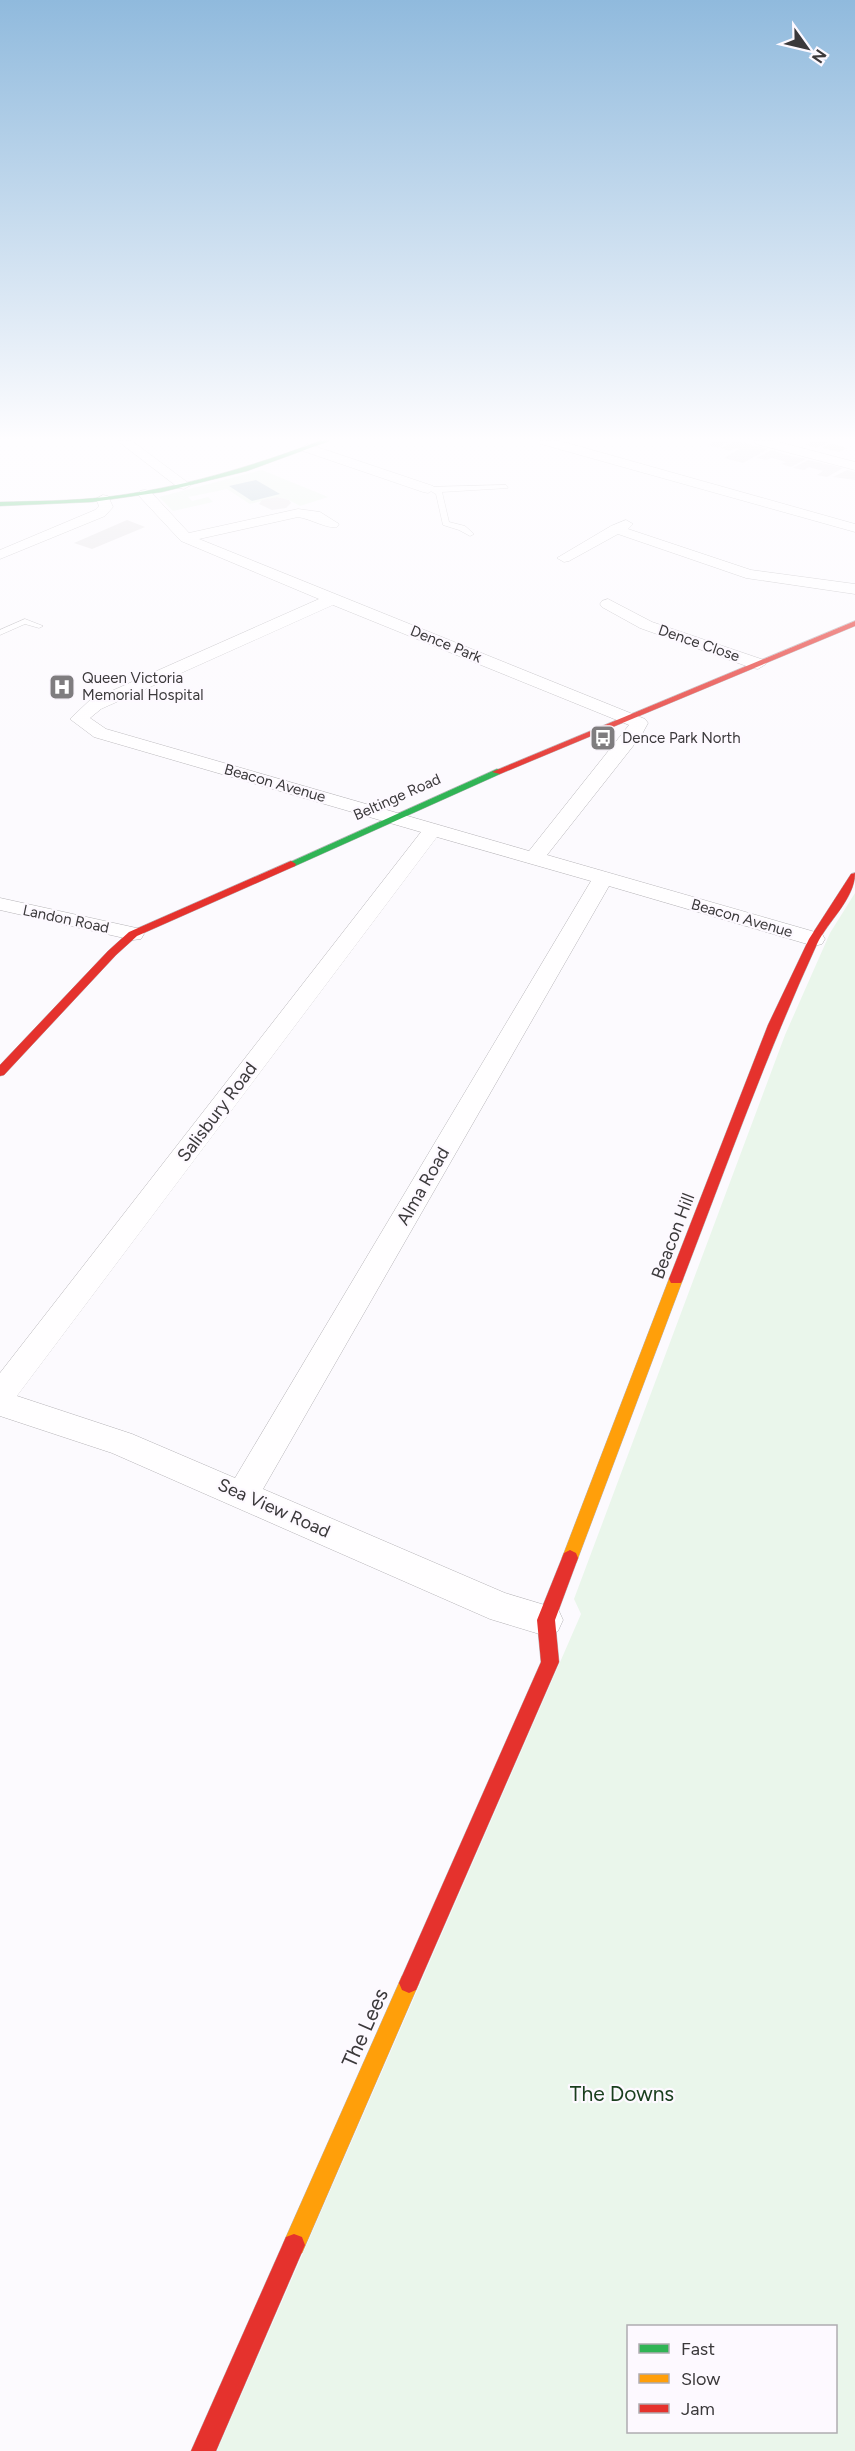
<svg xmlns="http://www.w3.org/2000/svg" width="855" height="2451" viewBox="0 0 855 2451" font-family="Figtree,sans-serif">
<rect width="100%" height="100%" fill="#fcfafe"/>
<!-- green -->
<g fill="#eaf6eb" fill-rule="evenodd">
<path d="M262,470L328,497L300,506L289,500L277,497L250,504L227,489L188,497L192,501L208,497L213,502L173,511L159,497Z"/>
<path d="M855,893V2451H217L581,1614L574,1599L785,1035L830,933ZM628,2326H836V2432H628Z"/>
</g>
<!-- water -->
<path fill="#acc4cd" d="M256,480L280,494L252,501L229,486Z"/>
<!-- building -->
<g fill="#e5e3e6">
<path d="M714,441H730L718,448L708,445Z"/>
<path d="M734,441H738L768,449L743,463L724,458L739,449L736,448L730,451L720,448Z"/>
<path d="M811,441H823L827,443L817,448L805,445Z"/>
<path d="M830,443L847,448L839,452L822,448Z"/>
<path d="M771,450L787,455L806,459L791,467L781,464L786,462L772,458L766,460L757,458Z"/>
<path d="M808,460L826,464L843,468L827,477L817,475L823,471L809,467L804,470L793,468Z"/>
<path d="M847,470L855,472V480L833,477Z"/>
<path d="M277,497L289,500L291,503L286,508L272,510L259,504L262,500Z"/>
<path d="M127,520L145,527L92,549L74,543Z"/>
</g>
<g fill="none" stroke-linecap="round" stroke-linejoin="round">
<!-- lane casing -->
<g stroke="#b6b4b8" stroke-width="1">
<g id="lane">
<path d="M506,485L508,488L442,492L449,522L465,526L474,534L470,536L459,530L443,525L436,494L427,489L430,487Z"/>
<path d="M25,619L43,626L39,628L25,624L0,635V630Z"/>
</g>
</g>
<!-- street casing -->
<g stroke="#b6b4b8" stroke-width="1">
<g id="street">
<path d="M118,441H132L191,485L184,489L179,488Z"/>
<path d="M539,441H560L855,524V532L541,444Z"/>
<path d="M754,441H775L855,462V470L756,444Z"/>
<path d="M308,444L433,486L435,489L428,493L423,492L303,451L302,448Z"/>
<path d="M145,490L150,491L189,533L298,509L320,512L339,524L337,527C327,529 311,519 298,517L199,539L645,719L648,723L641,736L547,855L822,934L825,939L822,944L814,946L609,886L263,1489L505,1593L558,1609L563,1620L558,1631L546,1636L490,1619L112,1453L0,1416V1373L421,832L94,737L70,719L89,701L319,599L181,541L140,497L138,494L140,491ZM333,605L629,725L529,851L106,729L90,718L101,709ZM437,837L591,881L235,1478L132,1434L17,1396Z"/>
<path d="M103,495L108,496L113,507L105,516L0,559V550L95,510L99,506L96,499Z"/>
<path d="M626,520L633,524L628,529L751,570L855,584V594L746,578L618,534L569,561L564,562L557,558L611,526Z"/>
<path d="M608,599L652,622L764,660L766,664L758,669L752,668L640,628L602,607L600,604L602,601Z"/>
<path d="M0,898L141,929L144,934L141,939L133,940L0,910Z"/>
</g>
</g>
<!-- fast casing -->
<g stroke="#b6b4b8" stroke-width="1">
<g id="fast">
<path d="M320,441H329L247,471L162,492L92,502L0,506V502C35,501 71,501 106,497C180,488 250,467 320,441Z"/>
<path d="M497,769L500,770V774L295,866L291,867L286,864Z"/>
</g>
</g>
<!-- slow casing -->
<g stroke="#b6b4b8" stroke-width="1">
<g id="slow">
<path d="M676,1274L681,1275L683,1279L578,1558L576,1563L570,1566L564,1563L562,1558L669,1279L671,1275Z"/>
<path d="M409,1973L416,1976L419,1983L302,2253L294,2256L286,2253L283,2245L286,2237L402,1976Z"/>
</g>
</g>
<!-- jam casing -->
<g stroke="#b6b4b8" stroke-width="1">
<g id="jam">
<path d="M855,621V626L500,774L492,772Z"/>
<path d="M291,861L296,864L295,866L137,936L116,955L4,1075L0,1076V1065L108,951L129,932Z"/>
<path d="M855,873C855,899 828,921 817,944C767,1053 726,1167 683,1279L681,1283H671L669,1279L768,1025L809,939L851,874Z"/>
<path d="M570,1550L576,1553L578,1558L555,1620L559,1662L416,1990L409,1993L402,1990L399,1983L541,1662L537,1620L564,1553Z"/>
<path d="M294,2234L302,2237L305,2245L216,2451H191L286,2237Z"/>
</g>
</g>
<!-- lane -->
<use href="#lane" fill="#fffeff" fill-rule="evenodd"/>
<!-- street -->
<use href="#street" fill="#fffeff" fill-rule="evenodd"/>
<!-- fast -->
<use href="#fast" fill="#30b455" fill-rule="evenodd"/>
<!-- slow -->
<use href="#slow" fill="#ff9f0a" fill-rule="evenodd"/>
<!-- jam -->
<use href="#jam" fill="#e5322d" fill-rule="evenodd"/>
</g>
<!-- sky -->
<linearGradient id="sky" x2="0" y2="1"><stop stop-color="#90badd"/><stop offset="0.56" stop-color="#fefdff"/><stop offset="1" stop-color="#fefdff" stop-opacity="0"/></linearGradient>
<rect width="855" height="784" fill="url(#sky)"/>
<!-- icons -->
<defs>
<g id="hospital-square" transform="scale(1.35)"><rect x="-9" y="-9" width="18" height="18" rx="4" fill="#7f7d7f" stroke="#fdf9ff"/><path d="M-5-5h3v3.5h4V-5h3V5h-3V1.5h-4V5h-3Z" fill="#fff"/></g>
<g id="bus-square" transform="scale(1.35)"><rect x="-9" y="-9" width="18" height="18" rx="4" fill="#7f7d7f" stroke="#fdf9ff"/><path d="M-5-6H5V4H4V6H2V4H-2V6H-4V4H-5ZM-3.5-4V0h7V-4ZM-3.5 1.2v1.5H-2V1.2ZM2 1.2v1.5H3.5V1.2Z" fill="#fff"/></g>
</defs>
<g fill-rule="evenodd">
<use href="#hospital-square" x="62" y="687"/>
<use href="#bus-square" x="603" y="738"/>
</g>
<g text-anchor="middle" stroke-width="4.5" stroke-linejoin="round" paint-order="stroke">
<!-- far-street labels -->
<g font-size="15" fill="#3b393b" stroke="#fdf9ff">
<text transform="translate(699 643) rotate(19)" y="5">Dence Close</text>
<text transform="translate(446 644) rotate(22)" y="5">Dence Park</text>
<text transform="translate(275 783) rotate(16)" y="5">Beacon Avenue</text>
<text transform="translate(397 797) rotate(-24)" y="5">Beltinge Road</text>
<text transform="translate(742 918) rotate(16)" y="5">Beacon Avenue</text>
<text transform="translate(66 919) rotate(12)" y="5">Landon Road</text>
</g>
<!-- far-poi labels -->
<g font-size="15" fill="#3b393b" stroke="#fdf9ff" text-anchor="start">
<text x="82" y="683">Queen Victoria<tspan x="82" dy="17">Memorial Hospital</tspan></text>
<text x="622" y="743">Dence Park North</text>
</g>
<!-- street labels -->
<g font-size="18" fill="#3b393b" stroke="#fdf9ff">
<text transform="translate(217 1112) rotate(-53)" y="6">Salisbury Road</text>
<text transform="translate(423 1186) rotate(-60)" y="6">Alma Road</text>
<text transform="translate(673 1236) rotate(-69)" y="6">Beacon Hill</text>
<text transform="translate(274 1508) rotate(24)" y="6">Sea View Road</text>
</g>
<!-- near-street labels -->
<g font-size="21" fill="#3b393b" stroke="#fdf9ff">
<text transform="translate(365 2028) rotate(-66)" y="7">The Lees</text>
</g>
<!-- near-park labels -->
<g font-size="21" fill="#193e1d" stroke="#fdf9ff">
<text x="622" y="2101">The Downs</text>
</g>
</g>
<!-- legend -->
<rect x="627" y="2325" width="210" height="108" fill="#fdf9ff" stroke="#afacb1" stroke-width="1.5"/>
<rect x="639" y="2344" width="30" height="9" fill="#30b455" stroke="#afacb1" stroke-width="1.5"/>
<text x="681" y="2355" font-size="18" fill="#3b393b">Fast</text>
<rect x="639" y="2374" width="30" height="9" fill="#ff9f0a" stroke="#afacb1" stroke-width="1.5"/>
<text x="681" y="2385" font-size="18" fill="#3b393b">Slow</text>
<rect x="639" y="2404" width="30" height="9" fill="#e5322d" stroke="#afacb1" stroke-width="1.5"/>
<text x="681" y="2415" font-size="18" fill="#3b393b">Jam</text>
<!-- north arrow -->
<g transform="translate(807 48) rotate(124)" stroke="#fdf9ff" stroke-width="4.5" paint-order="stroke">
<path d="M0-4.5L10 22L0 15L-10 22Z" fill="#3b393b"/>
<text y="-9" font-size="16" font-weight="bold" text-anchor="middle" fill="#3b393b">N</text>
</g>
</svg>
